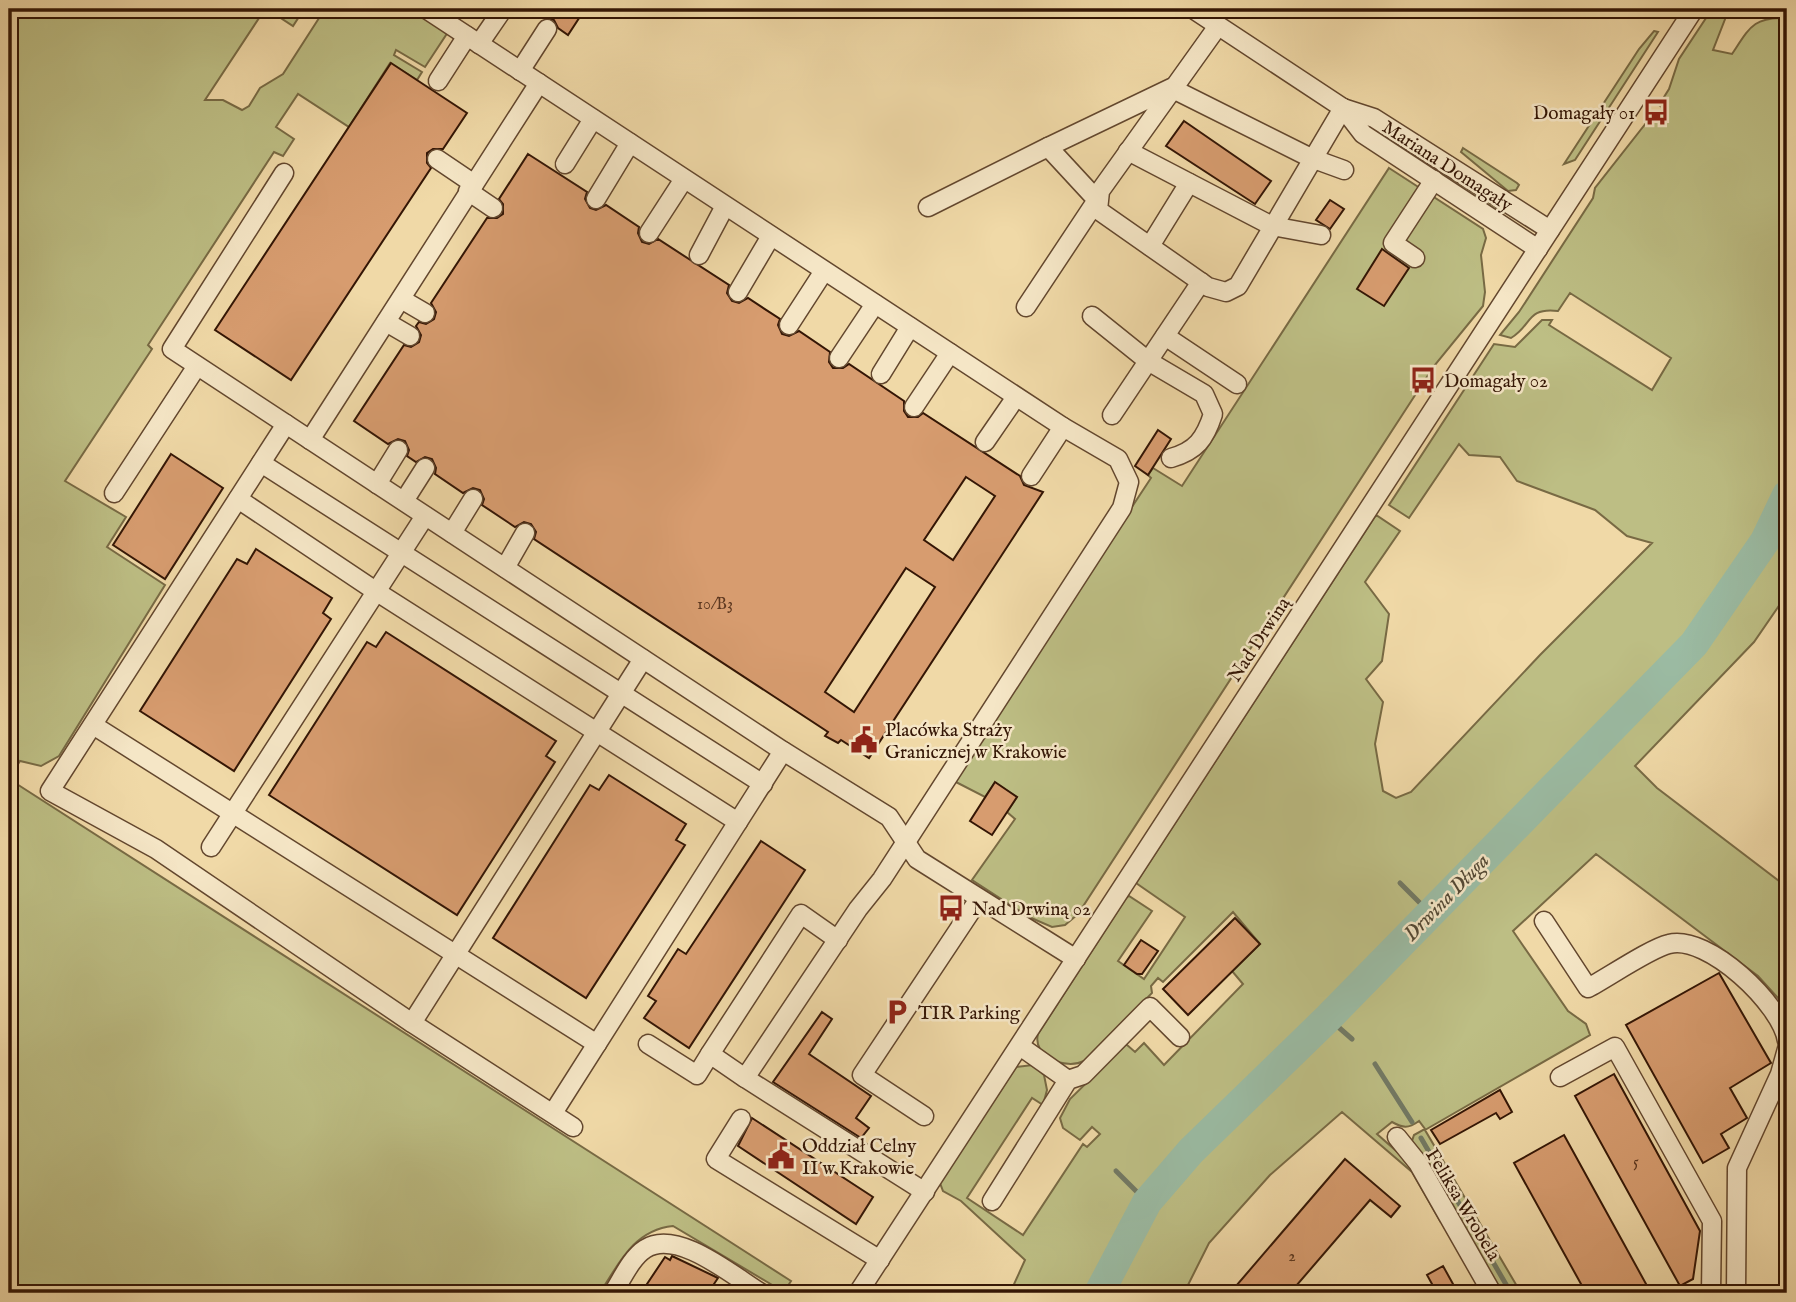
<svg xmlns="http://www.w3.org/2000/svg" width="1796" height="1302" viewBox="0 0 1796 1302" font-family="'IM FELL English',serif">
<rect width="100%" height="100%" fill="#f0d9a7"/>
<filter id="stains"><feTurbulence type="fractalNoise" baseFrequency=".00286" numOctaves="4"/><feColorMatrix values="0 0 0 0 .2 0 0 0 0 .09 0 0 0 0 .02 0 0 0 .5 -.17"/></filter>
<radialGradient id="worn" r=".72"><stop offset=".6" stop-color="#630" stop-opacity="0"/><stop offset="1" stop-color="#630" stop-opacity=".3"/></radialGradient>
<!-- green -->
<g fill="#bdbe84" stroke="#786a44" stroke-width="2">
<path d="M9,9H251L261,15L205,100H223L242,110L249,106L260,88L283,74L321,15L344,17L351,9H412L448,32L425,67L396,50L394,55L422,72L417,80L390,63L349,127L298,94L276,127L294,139L283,156L274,152L148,345L152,349L65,481L126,517L107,547L165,585L59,756L41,766L20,761L9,778Z"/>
<path d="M267,9H304L293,26Z"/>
<path d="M1712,9H1729L1713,50L1732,54C1750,27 1753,17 1787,18V594L1754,642L1635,766L1657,788L1787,887V1008L1758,976L1596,854L1513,931L1568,1011L1586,1024L1590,1035L1425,1130L1521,1293H1499L1412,1141L1414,1135L1425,1129L1419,1121C1408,1129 1403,1128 1392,1122L1377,1134L1411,1164L1442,1217L1440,1221L1412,1172L1342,1112L1270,1175L1209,1243L1184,1293H1010L1025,1260L961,1201L943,1191L940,1183L1016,1067L1033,1065L1044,1075L1047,1090L1043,1105L1032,1098L967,1198L1023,1235L1083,1144L1087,1147L1100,1134L1092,1127L1080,1140L1063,1128L1060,1118L1070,1099L1126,1044L1135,1052L1144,1043L1164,1065L1243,984L1232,971L1260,944L1233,912L1163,982L1158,978L1151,986L1152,993L1084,1061C1066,1070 1032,1057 1038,1034L1126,898L1129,896L1152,911L1118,961L1144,979L1185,917L1136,883L1376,515L1400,531L1365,582L1389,614L1382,661L1366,679L1383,702L1375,744L1383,791L1396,798L1411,792L1540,655L1652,543L1627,536L1595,510L1517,481L1500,457L1469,455L1459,444L1409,518L1389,505L1494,344L1515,347L1542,320H1552L1549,325L1652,390L1671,358L1570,293L1558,311C1526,307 1532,326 1511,338L1500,335L1519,312L1593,198L1595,188L1650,118L1655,121L1663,108L1659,105L1669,89L1679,59Z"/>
<path d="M1654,31L1658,32L1575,160L1564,164L1639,49Z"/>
<path d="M1369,123L1498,205L1495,209L1368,127Z"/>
<path d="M1463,148L1517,183L1519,185L1516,190L1508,191L1461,152Z"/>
<path d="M1389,168L1483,229L1486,238L1481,255L1485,292L1483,306L1434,366L1078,914L1065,925L1052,927L1029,917L972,880L1015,819L1007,812L1017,797L995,783L985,797L952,780L1151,478L1148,475L1153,468L1182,486Z"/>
<path d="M9,779L791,1281L784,1292L673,1226C634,1230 619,1263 600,1293H9Z"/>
</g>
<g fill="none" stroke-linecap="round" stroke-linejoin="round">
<!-- stream -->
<g stroke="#727964" stroke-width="5">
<path d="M1783,440L1787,442"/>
<path d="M1400,883L1430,913"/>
<path d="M1328,1018L1352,1039"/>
<path d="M1375,1064L1412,1122"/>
<path d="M1421,1138L1511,1293"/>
<path d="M1116,1171L1147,1202"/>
</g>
<!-- river -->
<path stroke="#9bbba3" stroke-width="30" d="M1099,1293L1147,1202L1191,1151L1328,1018L1694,644L1765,541L1787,495"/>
</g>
<!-- building -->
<g fill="#d79c6f" stroke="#341605" stroke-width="2" fill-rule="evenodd">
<path d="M547,9H585L568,35L558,28L554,20L542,17Z"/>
<path d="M391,63L467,113L443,149H433L427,153V163L431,168L291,380L215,330Z"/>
<path d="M1184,121L1271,181L1255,204L1166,146Z"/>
<path d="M528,154L587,192L585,199L590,208L596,210L606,205L639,227L638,233L642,242L649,244L658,239L729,285L727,293L732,301L739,303L748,298L780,319L778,325L782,334L789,336L799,331L830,352L829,362L833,368H843L849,364L904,401V411L908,417H918L923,413L1020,476L1024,485L1043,492L869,758L841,740L838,743L825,736L828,732L534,539L536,532L531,524L524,522L515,527L482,505L484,499L480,490L473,488L463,493L435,474L436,468L432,459L425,457L416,462L407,456L409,450L405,441L398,439L388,444L354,421L404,345L411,347L419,342L421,335L416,326L419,322L426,324L434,319L436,312L431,303L487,218H497L503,214V204L499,199ZM966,477L995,496L953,560L924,540ZM906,568L935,587L854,712L825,692Z"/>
<path d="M1330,200L1344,209L1330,229L1316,220Z"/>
<path d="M1382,249L1409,268L1384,306L1357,289Z"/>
<path d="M1158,430L1171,439L1148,475L1135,466Z"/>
<path d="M171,454L223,488L165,579L113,545Z"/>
<path d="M256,549L332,598L323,613L331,619L234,771L140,711L237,559L247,564Z"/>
<path d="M386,632L556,741L546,756L555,762L457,915L269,795L367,642L376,647Z"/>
<path d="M609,775L686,824L676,840L685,845L586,998L493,938L590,785L599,790Z"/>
<path d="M995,782L1017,797L992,835L970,821Z"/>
<path d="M761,841L805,870L689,1048L644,1018L656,1001L648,996L678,949L686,954Z"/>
<path d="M1235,918L1260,944L1188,1015L1163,989Z"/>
<path d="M1141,940L1158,951L1142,974H1137L1124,965Z"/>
<path d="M1719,973L1771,1063L1730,1088L1747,1118L1721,1134L1729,1148L1703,1163L1626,1025Z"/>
<path d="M822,1012L832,1019L809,1054L871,1096L856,1118L869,1128L861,1138L773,1082Z"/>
<path d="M1614,1074L1700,1231L1693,1279L1680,1286L1575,1096Z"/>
<path d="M1500,1090L1512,1112L1500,1119L1496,1113L1440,1144L1431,1130Z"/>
<path d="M752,1118L873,1197L856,1224L738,1146Z"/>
<path d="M1564,1135L1651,1293H1586L1514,1163Z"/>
<path d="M1345,1159L1400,1206L1391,1217L1370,1200L1290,1293H1230Z"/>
<path d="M672,1256L718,1278L708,1293H641L665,1257L670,1260Z"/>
<path d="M1443,1266L1458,1293H1437L1427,1275Z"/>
</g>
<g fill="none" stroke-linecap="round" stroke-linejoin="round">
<!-- minor casing -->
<g stroke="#63472e" stroke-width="21">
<g id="minor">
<path d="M426,9L1063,427L1118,459L1129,482L1122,508L882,879L858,909L745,1078L710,1054L697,1075L648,1044"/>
<path d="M1193,9L1343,108L1374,118L1550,230"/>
<path d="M1218,26L1100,191L1098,210L1208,287L1226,292L1238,286L1343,108"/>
<path d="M479,44L503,9"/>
<path d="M520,71L547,29"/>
<path d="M438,81L467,36"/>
<path d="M1343,108L1363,134L1538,249"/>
<path d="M1048,147L1171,88L1311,158L1344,170"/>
<path d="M1128,151L1272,226L1321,235"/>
<path d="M437,159L474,184"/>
<path d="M565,164L593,119"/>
<path d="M284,173L172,349L783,751L889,817L917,859L1076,959"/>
<path d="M468,191L493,208"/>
<path d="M596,199L630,143"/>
<path d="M928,207L1048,147L1097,200L1026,307"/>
<path d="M649,233L684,179"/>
<path d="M1150,246L1189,183"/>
<path d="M699,255L725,206"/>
<path d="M1415,258L1393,243L1434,180"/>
<path d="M738,292L771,236"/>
<path d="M401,299L425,313"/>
<path d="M1092,316L1148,361L1204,394L1213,414C1205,439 1196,451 1171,458"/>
<path d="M386,322L410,336"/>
<path d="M789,325L824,271"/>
<path d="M1165,336L1237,384"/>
<path d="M839,358L875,304"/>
<path d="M881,374L910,327"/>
<path d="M914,407L950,353"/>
<path d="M1112,415L1201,282"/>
<path d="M286,424L50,791L156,849L412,1023L573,1127"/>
<path d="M310,440L539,83"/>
<path d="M985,442L1016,397"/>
<path d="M261,463L763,784"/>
<path d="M1031,476L1063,427"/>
<path d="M377,484L398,450"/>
<path d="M114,493L197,366"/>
<path d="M238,499L377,592L738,822"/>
<path d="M404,501L425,468"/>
<path d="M452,533L473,499"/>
<path d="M505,568L525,533"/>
<path d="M93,725L597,1044"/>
<path d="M211,847L425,516"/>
<path d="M1544,921L1588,988C1607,978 1651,948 1669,944C1708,934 1782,1005 1787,1041"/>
<path d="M412,1023L643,659"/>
<path d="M1020,1046L1068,1080"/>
<path d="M710,1054L801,914L838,940"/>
<path d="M1560,1077L1615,1047L1712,1221L1711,1293"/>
<path d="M745,1078L925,1192"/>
<path d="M553,1113L783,751"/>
<path d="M924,1116L862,1075L979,899"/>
<path d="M741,1119L716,1159L880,1260"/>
<path d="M1397,1137L1418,1163L1492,1293"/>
<path d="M992,1201L1068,1080L1083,1075L1150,1007L1180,1037"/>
<path d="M613,1293C622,1279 631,1258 645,1249C677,1228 733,1276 761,1293"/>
<path d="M858,1293L1694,9"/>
<path d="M1736,1293L1737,1168L1780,1074L1787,1049"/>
</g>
</g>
<!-- minor -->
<use href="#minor" stroke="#f5e6c6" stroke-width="18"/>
</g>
<!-- icons -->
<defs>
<g id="bus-bare" transform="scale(2.1)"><path d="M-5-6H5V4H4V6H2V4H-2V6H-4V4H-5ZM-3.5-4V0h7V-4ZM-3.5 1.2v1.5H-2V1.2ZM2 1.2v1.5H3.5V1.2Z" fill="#8f2418" stroke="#f5e6c6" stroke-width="2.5" paint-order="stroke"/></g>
<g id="civic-bare" transform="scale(2.1)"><path d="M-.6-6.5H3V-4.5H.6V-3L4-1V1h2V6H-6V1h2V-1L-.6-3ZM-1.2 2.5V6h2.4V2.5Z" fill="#8f2418" stroke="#f5e6c6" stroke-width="2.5" paint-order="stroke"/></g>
<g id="parking-bare" transform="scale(2.1)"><path d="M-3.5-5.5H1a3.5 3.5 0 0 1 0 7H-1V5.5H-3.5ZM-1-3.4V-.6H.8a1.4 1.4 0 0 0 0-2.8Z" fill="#8f2418" stroke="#f5e6c6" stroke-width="2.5" paint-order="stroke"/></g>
</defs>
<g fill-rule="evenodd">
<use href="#bus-bare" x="1656" y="112"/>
<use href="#bus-bare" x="1423" y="380"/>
<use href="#civic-bare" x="864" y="740"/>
<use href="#bus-bare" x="951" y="908"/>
<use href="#parking-bare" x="897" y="1012"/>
<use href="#civic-bare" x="781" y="1156"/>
</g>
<g text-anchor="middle" stroke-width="5" stroke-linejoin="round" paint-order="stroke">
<!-- number labels -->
<g font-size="16" fill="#5d3820">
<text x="715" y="609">10/B3</text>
<text x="1636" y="1167">5</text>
<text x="1292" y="1261">2</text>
</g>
<!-- poi labels -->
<g font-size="19" fill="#341605" stroke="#f5e6c6" text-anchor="start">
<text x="1635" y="119" text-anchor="end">Domagały 01</text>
<text x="1444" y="387">Domagały 02</text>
<text x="885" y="736">Placówka Straży<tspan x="885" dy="22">Granicznej w Krakowie</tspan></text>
<text x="972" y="915">Nad Drwiną 02</text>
<text x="918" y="1019">TIR Parking</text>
<text x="802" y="1152">Oddział Celny<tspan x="802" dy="22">II w Krakowie</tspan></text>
</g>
<!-- street labels -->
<g font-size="19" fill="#341605" stroke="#f5e6c6">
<text transform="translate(1448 165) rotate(33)" y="7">Mariana Domagały</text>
<text transform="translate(1258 639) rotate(-57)" y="7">Nad Drwiną</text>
<text transform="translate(1464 1204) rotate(59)" y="7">Feliksa Wrobela</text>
</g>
<!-- water labels -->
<g font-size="21" font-style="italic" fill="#534834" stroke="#f5e6c6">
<text transform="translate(1446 897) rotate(-46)" y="7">Drwina Długa</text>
</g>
</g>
<!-- margin -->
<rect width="1796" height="1302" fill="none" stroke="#f0d9a7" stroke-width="35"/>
<rect x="10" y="10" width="1775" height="1281" fill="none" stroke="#341605" stroke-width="3.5"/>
<rect x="18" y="18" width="1761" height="1267" fill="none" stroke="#341605" stroke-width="2"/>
<rect width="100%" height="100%" filter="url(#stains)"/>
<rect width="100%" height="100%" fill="url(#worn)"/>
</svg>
